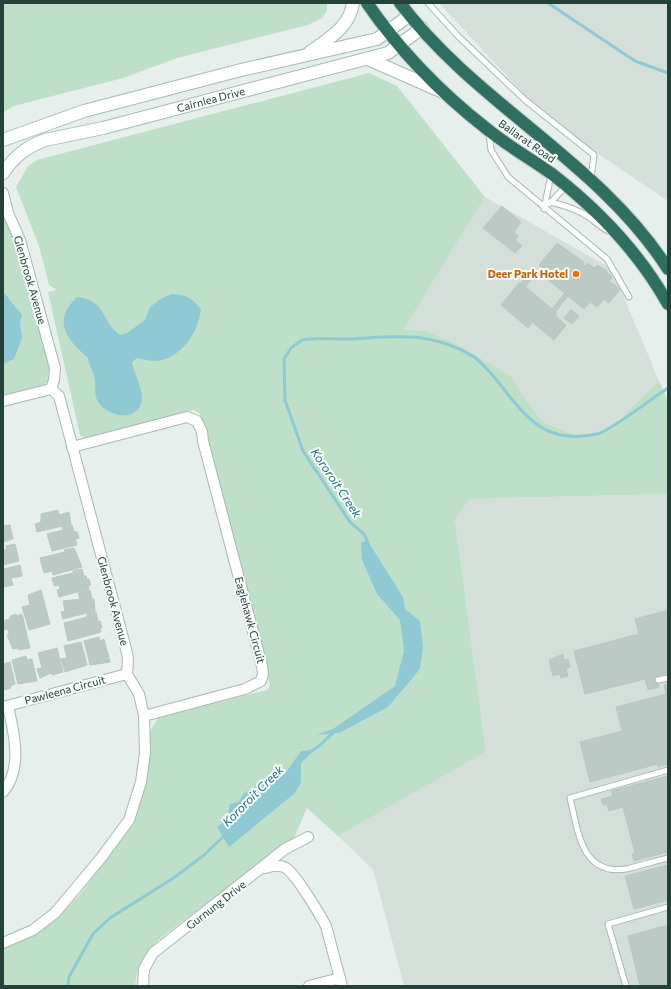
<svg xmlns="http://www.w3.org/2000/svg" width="671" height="989" viewBox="0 0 671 989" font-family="Commissioner,sans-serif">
<rect width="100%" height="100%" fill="#e6efeb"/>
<!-- built -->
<g fill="#d4dfda">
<path d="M439,3H668V201L548,120Z"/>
<path d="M485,197L612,269L659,381L620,419L602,431L586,435L570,433L543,422L526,400L511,376L459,345L426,331L404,329Z"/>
<path d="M668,494V986H404L373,869L338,836L486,752L455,518L470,499Z"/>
</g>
<!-- green -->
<g fill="#bfe0c8">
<path d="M3,3H327V11L322,18L308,25L177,58L123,78L14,106L3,112Z"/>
<path d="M369,73L397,86L485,197L404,329L426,331L459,345L511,376L526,400L543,422L570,433L586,435L602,431L620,419L659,381L668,401V494L470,499L455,519L486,752L338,836L307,808L294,838L159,939C145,953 137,965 135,986H3V949L25,940L56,920L80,894L106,859L135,815L142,798L149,768L150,731L158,718L267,690L270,685L199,413L194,410L85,438L80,435L48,292L57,290L49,285L39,246L16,187L28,166L37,160Z"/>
<path d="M3,216L15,240L51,367L48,382L43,385L3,396Z"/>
</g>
<!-- water -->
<g fill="#8ec9d4">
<path d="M3,293L5,294L22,315L20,323L22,338L14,359L3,364Z"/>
<path d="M172,294C187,295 192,298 201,309C198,333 182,358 156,361C150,361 143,359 137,358L132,362C134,374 142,386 142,398C140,423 109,418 98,402C93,394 97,383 94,375C91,368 89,365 88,358C66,339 52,320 77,297C107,300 101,322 120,335L127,333L145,320L150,307L162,298Z"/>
<path d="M367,540L403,597L405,609L420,621L423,647L420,669L388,707L339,733L316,735L333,729L395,686L404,651L400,620L377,594L362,560L361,543Z"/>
<path d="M314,750L301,763V782L295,793L229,847L217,827L227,820L230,804L239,802L244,793L273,777L284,775L301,751Z"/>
</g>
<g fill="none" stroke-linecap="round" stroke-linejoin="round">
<!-- stream -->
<g stroke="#8ec9d4" stroke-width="3">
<path d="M548,3L635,61L668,73"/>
<path d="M368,543L364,534L350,522L303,451L285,400L284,359L291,348L302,340C317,337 332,339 347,339C395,337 431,330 474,357C485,365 495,378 503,388C529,423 550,444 597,434C611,431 652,398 668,388"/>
<path d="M310,752L319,746L335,731"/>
<path d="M68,986L69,977L93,934L110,918L175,877L204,855L225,835"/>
</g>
</g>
<!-- building -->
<g fill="#bbcac4" stroke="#b8c9c2">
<path d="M502,206L521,222L514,232L518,236L515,240L522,246L515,253L483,228Z"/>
<path d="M557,243L584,262L583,264L585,266L588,263L594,268L597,265L607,271L606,272L612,277L609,281L620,289L609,303L604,299L597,307L590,302L584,309L546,278L544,280L542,268L539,265Z"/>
<path d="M520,271L527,277L529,273L543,271L544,277L532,278L524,289L520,285L523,281L517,275Z"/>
<path d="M520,282L557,313L555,316L566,325L554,340L532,322L528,328L501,305Z"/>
<path d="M565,293L568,296L556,311L552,309Z"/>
<path d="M571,310L579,316L572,324L564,318Z"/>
<path d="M58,510L59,515L69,512L71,524L37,532L35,524L41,522V514Z"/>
<path d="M10,525L13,539L3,542V526Z"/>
<path d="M72,525L74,532H77L79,538L75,539L77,545L52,551L47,534L63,530L62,527Z"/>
<path d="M15,544L19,561L3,565V550L7,549L6,546Z"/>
<path d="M74,548L82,567L53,575L52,571L44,573L40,558L65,552L64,550Z"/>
<path d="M20,565L22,576L11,578L13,585L3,587V567L4,569Z"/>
<path d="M82,569L84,576H86L87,579H89L91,585H88L89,589L59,597L57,590L60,589L59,585L54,586L52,578L73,573V571Z"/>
<path d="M41,590L50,624L29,630L22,607L30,605L28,595Z"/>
<path d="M90,590L92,599H94L95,611L63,619L61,612L65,611L63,601L80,599L78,593Z"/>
<path d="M668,610V673L656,676L659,687L648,690L645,679L585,694L574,651L639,634L635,619Z"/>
<path d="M96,612L98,621H100L102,628H100L101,632L68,641L64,623L87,617V614Z"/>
<path d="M16,614L17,616L22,614L30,648L19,650L18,648L13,649L7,635L9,634L8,629L4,630L3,627V621L10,619V616Z"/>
<path d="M99,637L100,641L104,639L110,662L90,665L84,641Z"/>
<path d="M81,642L87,665L65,672L61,659L67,658L64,646Z"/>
<path d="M57,648L63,672L52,675L51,673L40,678L37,669L42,668L38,653Z"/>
<path d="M563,654L564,660L568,659L570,667L566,668L568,676L561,678L560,674L553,676L549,660Z"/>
<path d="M26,656L27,660L32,659L37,681L18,684L12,660Z"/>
<path d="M10,662L15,684L10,686L11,688L3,690V664Z"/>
<path d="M668,684V764L658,767V764L590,782L580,742L622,731L616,707L666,694L664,685Z"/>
<path d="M668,776V852L634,861L632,854L635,853L623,807L609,811L607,805H603L601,799L613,796L611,791Z"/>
<path d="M668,865V900L634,909L625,876Z"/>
<path d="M668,925V986H640L628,936Z"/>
</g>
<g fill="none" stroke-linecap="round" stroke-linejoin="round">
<!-- lane casing -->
<g stroke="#a8b8b2" stroke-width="7">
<g id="lane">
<path d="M428,3L458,36L525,100L594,155L591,178"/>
<path d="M489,133L491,150L508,177L607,259L629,297"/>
<path d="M550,202C564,205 579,210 590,218C598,224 602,229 611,232"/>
<path d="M549,204L566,186"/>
<path d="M544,209L551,175"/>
<path d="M658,680L668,678"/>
<path d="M668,770L570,798C578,830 581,876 626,869C640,866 654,861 668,858"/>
<path d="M626,986L608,924L668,907"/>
</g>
</g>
<!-- street casing -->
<g stroke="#a8b8b2" stroke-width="12">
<g id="street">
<path d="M3,193L8,213L20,240L55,368L54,380L51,389L59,396L126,649L128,658L127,674L139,694L144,716L145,753L141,782L129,820L101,858L55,913L33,930L3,943"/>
<path d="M3,401L51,389"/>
<path d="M72,447L187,417L197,421L202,432L203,441L262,666L263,674L261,681L245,689L144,716"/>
<path d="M3,707L127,674"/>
<path d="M3,792C23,769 14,733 8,706"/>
<path d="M265,868C271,866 279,864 286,868C297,876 319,913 326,926L342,986"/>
<path d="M143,986L144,969L153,953L285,849L308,837"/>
<path d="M309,986L340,978"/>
</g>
</g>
<!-- secondary casing -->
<g stroke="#a4bbb3" stroke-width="14">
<g id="secondary">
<path d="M310,52C328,39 350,27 353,3"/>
<path d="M368,59L443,92"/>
<path d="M3,140L84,111L241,70L377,39L410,15"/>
<path id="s1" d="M3,173C14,157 26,147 45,140L103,128L388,53L422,28"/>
</g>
</g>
<!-- highway casing -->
<g stroke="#c2cac8" stroke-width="14">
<g id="highway">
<path d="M367,3C400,51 441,93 487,129C508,146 531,159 552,174C597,209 640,254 668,304"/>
<path d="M400,3C476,104 600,162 668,269"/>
</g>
</g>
<!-- lane -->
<use href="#lane" stroke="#fff" stroke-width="5"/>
<!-- street -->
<use href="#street" stroke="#fff" stroke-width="10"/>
<!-- secondary -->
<use href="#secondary" stroke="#fff" stroke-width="12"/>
<!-- highway -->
<use href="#highway" stroke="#2f6f62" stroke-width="12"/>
</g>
<!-- markers -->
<circle fill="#e8710a" stroke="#f7fbf9" stroke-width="1.5" cx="576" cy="274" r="4"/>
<g text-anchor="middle" stroke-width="4" stroke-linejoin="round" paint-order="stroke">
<!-- street labels -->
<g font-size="11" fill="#24423a" stroke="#f7fbf9">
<text dy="4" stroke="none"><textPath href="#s1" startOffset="225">Cairnlea Drive</textPath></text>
<text transform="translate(527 141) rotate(35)" y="4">Ballarat Road</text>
<text transform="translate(30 280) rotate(74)" y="4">Glenbrook Avenue</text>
<text transform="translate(113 601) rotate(75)" y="4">Glenbrook Avenue</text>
<text transform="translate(250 620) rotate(75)" y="4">Eaglehawk Circuit</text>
<text transform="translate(65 690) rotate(-15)" y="4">Pawleena Circuit</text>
<text transform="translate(216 905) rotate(-38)" y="4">Gurnung Drive</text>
</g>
<!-- food labels -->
<g font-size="11" font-weight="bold" fill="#c56008" stroke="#f7fbf9" text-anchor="end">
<text x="568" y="278">Deer Park Hotel</text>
</g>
<!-- water labels -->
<g font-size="12" font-style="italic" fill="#1c6f80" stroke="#f7fbf9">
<text transform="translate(336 483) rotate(56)" y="4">Kororoit Creek</text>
<text transform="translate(253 796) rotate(-45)" y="4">Kororoit Creek</text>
</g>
</g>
<!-- border -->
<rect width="671" height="989" fill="none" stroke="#24423a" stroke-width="8"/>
</svg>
